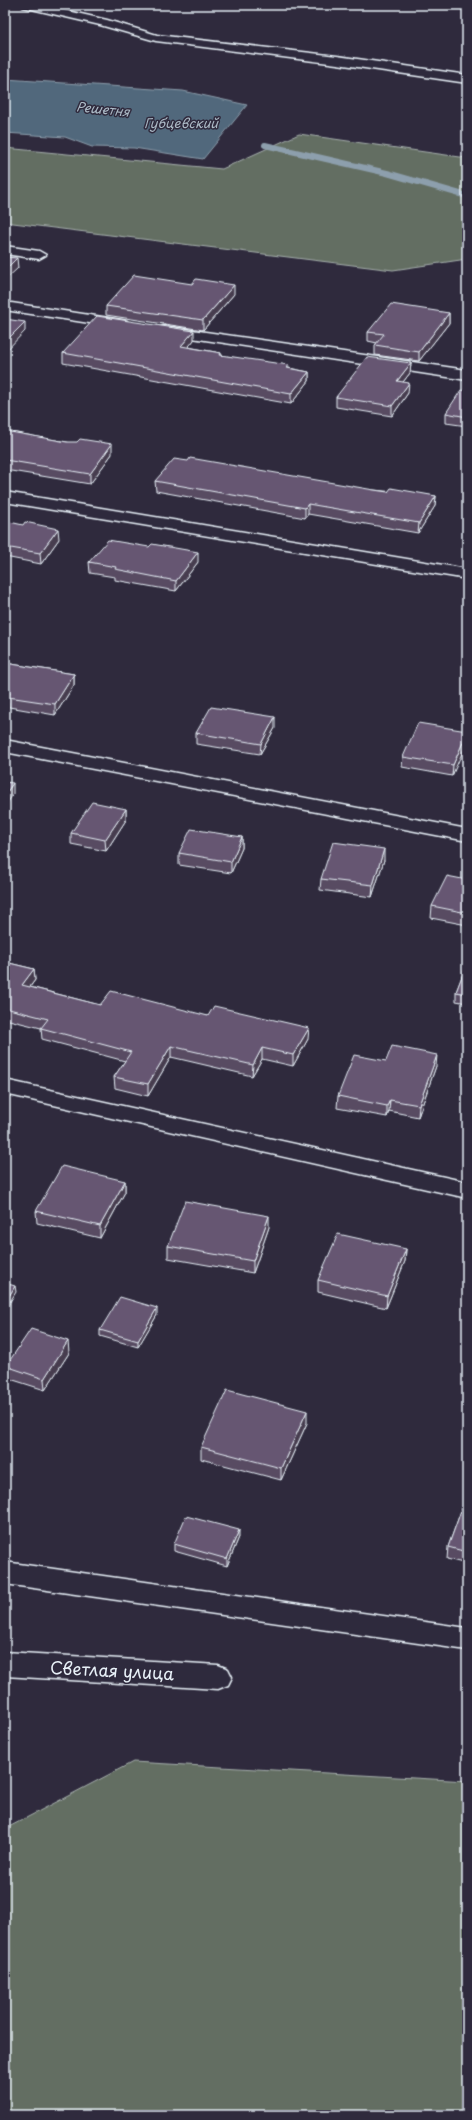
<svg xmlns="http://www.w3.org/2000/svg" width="472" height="2120" viewBox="0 0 472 2120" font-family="'Playpen Sans',sans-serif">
<rect width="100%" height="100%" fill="#2f2a3d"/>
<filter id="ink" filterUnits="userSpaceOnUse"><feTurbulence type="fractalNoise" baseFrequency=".025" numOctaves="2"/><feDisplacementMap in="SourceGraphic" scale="8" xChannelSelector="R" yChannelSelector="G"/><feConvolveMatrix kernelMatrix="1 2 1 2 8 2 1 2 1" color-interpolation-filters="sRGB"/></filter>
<g filter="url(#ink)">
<!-- green -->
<g fill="#646e62" stroke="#a6b0ad">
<path d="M299,134L467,158V259L393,270L5,222V148L222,169Z"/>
<path d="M133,1762L467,1781V2115H5V1829Z"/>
</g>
<!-- water -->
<path fill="#51687b" stroke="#8d9fad" d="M5,79L183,91L247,105L203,159L134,148L92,147L65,137L5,133Z"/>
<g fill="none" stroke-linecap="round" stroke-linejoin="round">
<!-- stream -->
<path stroke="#8d9fad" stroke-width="6" d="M265,145L387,173L467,196"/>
<!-- minor casing -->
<g stroke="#e8f1f8" stroke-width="3">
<g id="minor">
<path d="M21,5H42L107,20L157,35L337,56L467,75V83L337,64L156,41L100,25L23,7Z"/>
<path d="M5,246L39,251L46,255L39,259L5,254Z"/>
<path d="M5,302L122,320L127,321L129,324L127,327L122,328L5,310Z"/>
<path d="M164,326L467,370V380L159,333L157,330L159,327Z"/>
<path d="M5,492L467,569V579L5,502Z"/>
<path d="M5,740L467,829V841L5,752Z"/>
<path d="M5,1080L467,1182V1198L5,1094Z"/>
<path d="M5,1562L467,1628V1650L5,1584Z"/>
<path d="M5,1652L218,1665L228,1669L232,1677L228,1685L218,1689L5,1676Z"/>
</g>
</g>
<!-- minor -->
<use href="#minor" fill="#2f2a3d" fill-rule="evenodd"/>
</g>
<!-- wall -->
<g fill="#584b62" stroke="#e8f1f8">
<path d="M192,284L234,294L203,330L106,315V306Z"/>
<path d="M449,313V323L419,361L375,355V345L377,343L368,341V332Z"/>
<path d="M194,340L188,347L221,353V355L289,368L309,372V381L291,404L63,363V353Z"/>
<path d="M411,363L410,373L403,382L408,393L392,416L336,407V397Z"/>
<path d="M467,391V426L446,423V413Z"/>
<path d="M5,431L67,442L112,454L90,484L5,470Z"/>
<path d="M155,481L374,490L436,496L435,506L418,533L308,514L305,518L156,491Z"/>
<path d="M5,521L59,539L41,564L5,557Z"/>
<path d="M89,562H198L176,591L115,580V577L90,573Z"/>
<path d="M467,617V635H464V624Z"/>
<path d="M5,663L74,674V685L55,715L9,707L8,703H5Z"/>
<path d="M275,728L260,754L196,744V733Z"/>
<path d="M467,731L452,776L402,767L403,757Z"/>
<path d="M126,809V820L106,851L71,844V833Z"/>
<path d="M242,837V848L231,873L179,865V853Z"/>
<path d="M384,860L372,897L320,890L321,879Z"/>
<path d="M467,880V925L431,918L432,906Z"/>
<path d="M5,962L34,969L35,980L30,987L100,1005L208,1016L308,1039L293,1066L262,1059L252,1076L171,1057L148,1096L115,1088L114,1077L125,1061L42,1039L41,1028L5,1019Z"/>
<path d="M467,963V1003L456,1001V992Z"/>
<path d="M386,1061L436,1066L418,1117L389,1111L387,1117L337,1108L338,1096Z"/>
<path d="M125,1181V1192L100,1238L37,1223L36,1211Z"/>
<path d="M269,1227L253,1273L168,1258V1246Z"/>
<path d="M406,1249L405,1261L386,1308L318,1292V1280Z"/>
<path d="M157,1315L138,1347L100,1336V1330Z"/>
<path d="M69,1353L45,1390L7,1378L6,1366Z"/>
<path d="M307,1423L281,1480L201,1459V1447Z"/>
<path d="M467,1494V1564L447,1559L448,1547Z"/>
<path d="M239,1537L227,1566L174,1551V1544Z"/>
</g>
<!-- shaded-wall -->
<g fill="#473d50" stroke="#e8f1f8">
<path d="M17,258L18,268L5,280V270Z"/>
<path d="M234,285V294L203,330V320Z"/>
<path d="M449,313V323L419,361V352Z"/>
<path d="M25,322V331L5,352V342Z"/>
<path d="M194,331V340L181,356V346Z"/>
<path d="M411,363L410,373L396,391L397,381Z"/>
<path d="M309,372V381L291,404V394Z"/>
<path d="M409,383L408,393L392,416V406Z"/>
<path d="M112,444V454L90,484V474Z"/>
<path d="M436,496L435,506L418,533L419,523Z"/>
<path d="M308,504V514L305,518V508Z"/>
<path d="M58,529L59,539L41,564L40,553Z"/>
<path d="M198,552V562L176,591V581Z"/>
<path d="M74,674V685L55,715V704Z"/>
<path d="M275,717V728L260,754L261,744Z"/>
<path d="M467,733V742L452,776L453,765Z"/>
<path d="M13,783V794L5,807V795Z"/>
<path d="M126,809V820L106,851L105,840Z"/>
<path d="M242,837V848L231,873V862Z"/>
<path d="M384,849V860L372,897L373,885Z"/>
<path d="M34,969L35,980L23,996L22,985Z"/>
<path d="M309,1028L308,1039L293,1066V1055Z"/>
<path d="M171,1046V1057L148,1096V1084Z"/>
<path d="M262,1048V1059L252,1076L253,1065Z"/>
<path d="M437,1055L436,1066L418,1117L419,1105Z"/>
<path d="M390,1100L389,1111L387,1117V1106Z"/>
<path d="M125,1181V1192L100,1238V1226Z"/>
<path d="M269,1216V1227L253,1273V1261Z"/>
<path d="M406,1249L405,1261L386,1308L387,1296Z"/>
<path d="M15,1286L16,1292L5,1310V1303Z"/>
<path d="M157,1308V1315L138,1347V1341Z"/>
<path d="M68,1341L69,1353L45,1390L44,1379Z"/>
<path d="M307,1411V1423L281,1480V1468Z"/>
<path d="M239,1530V1537L227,1566V1559Z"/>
</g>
<!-- building -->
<g fill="#665772" stroke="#e8f1f8">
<path d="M5,257L17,258L5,270Z"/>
<path d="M134,275L192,284L196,279L234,285L203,320L106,306Z"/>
<path d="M391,304L449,313L419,352L375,345L384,334L368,332Z"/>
<path d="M97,316L194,331L181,346L221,353L220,355L289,365L287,368L309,372L291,394L63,353Z"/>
<path d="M5,319L25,322L5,342Z"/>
<path d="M367,357L411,363L397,381L409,383L392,406L336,397Z"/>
<path d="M461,390L467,391V417L446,413Z"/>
<path d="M5,431L67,442H77L80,439L112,444L90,474L5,460Z"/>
<path d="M190,458L374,490L388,492L391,488L436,496L419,523L308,504L305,508L155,481L174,459L188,461Z"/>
<path d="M5,521L23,525L25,522L58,529L40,553L5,547Z"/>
<path d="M108,540L149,547L152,544L198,552L176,581L115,569L116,567L89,562Z"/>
<path d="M467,617V624H464Z"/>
<path d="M5,663L74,674L55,704L8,697L10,693L5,692Z"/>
<path d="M211,707L275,717L261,744L196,733Z"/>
<path d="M418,723L467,731V733L453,765L403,757Z"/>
<path d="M5,782L13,783L5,795Z"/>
<path d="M92,802L126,809L105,840L71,833Z"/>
<path d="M191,829L242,837L231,862L179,853Z"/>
<path d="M333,842L384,849L373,885L321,879Z"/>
<path d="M447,876L467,880V913L432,906Z"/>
<path d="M5,962L34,969L22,985L100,1005L111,991L208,1016L214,1006L309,1028L293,1055L262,1048L253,1065L171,1046L148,1084L114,1077L131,1052L41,1028L48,1019L5,1008Z"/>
<path d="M467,963V994L456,992Z"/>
<path d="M392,1046L437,1055L419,1105L390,1100L387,1106L338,1096L354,1055L386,1061Z"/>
<path d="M62,1166L125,1181L100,1226L36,1211Z"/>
<path d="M185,1201L269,1216L253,1261L168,1246Z"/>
<path d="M338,1234L406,1249L387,1296L318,1280Z"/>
<path d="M5,1283L15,1286L5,1303Z"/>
<path d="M120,1297L157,1308L138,1341L100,1330Z"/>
<path d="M31,1329L68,1341L44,1379L6,1366Z"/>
<path d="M227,1390L307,1411L281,1468L201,1447Z"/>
<path d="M467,1494V1552L448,1547Z"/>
<path d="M186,1516L239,1530L227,1559L174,1544Z"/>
</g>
</g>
<g text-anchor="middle" stroke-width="3" stroke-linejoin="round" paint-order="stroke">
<!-- far-water labels -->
<g font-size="13" font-style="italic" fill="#acbac6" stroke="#2f2a3d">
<text transform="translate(103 109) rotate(6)" y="5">Решетня</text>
<text x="181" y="128">Губцевский</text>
</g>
<!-- near-street labels -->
<g font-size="17" fill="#e8f1f8" stroke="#2f2a3d">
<text transform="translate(112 1671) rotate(3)" y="6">Светлая улица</text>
</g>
</g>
<!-- margin -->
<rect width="472" height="2120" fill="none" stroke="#2f2a3d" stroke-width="20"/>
<rect x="10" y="10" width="452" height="2100" fill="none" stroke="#e8f1f8" stroke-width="1.5" filter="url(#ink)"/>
</svg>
